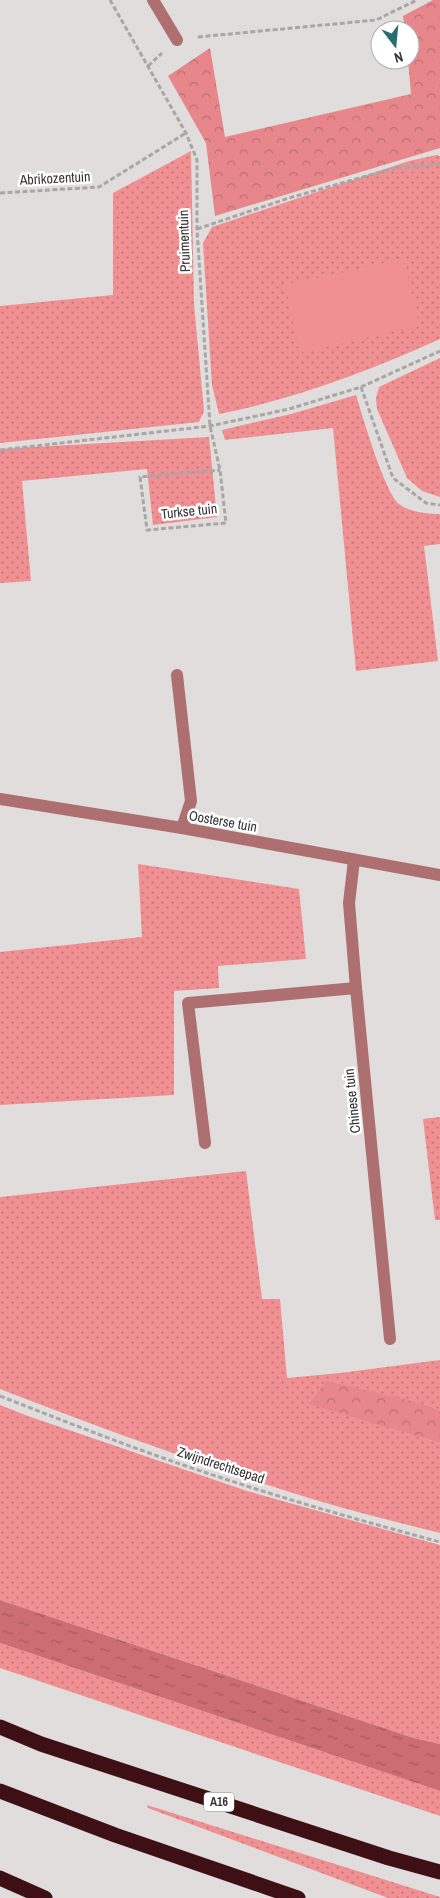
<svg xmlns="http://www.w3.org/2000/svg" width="440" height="1898" viewBox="0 0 440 1898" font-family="'Archivo Narrow',sans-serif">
<defs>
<pattern id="grass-dots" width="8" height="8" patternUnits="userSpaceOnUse" patternTransform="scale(1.25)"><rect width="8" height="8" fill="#f09093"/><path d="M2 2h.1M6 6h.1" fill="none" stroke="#c37679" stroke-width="1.8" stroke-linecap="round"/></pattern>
<pattern id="forest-crowns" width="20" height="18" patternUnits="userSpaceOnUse" patternTransform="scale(1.25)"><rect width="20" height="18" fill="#e8878b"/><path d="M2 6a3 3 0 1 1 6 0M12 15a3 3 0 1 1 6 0" fill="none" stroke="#bd6f72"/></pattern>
<pattern id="water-ripples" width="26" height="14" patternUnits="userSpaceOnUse" patternTransform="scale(1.25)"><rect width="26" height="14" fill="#cb6d71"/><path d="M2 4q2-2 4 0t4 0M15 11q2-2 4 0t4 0" fill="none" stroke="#a65a5d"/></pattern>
</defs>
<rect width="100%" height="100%" fill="#e1dddd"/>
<!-- grass -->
<g fill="url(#grass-dots)">
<path d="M191,151L194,304L204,411L199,422L0,443V306L113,295V193Z"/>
<path d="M436,155L440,156V339C369,371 295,399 219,414L212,385L203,243L212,227L409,161Z"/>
<path d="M440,358V497L422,491L407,478L377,409L376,398L379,387Z"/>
<path d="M356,395C363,417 384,491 399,504C409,512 428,514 440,514V544L424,546L438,661L356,671L333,428L225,440L222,430L291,414Z"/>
<path d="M209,437L217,517L153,525L147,469L22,481L31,581L0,583V449Z"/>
<path d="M138,864L299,889L306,959L218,966L219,988L174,991V1095L0,1105V952L142,937Z"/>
<path d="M440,1117V1220H435L423,1119Z"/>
<path d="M246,1171L262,1299H280L287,1378L340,1373L440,1360V1410L424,1404L310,1403L440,1443V1533C400,1523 359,1513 319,1501C211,1468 105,1430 0,1389V1197Z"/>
<path d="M0,1405L28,1416L247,1491L440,1545V1744L414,1738L0,1600Z"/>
<path d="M0,1643L440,1791V1816L0,1668Z"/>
<path d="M147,1805L440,1897V1898H388L148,1808Z"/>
</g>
<!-- forest -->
<g fill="url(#forest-crowns)">
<path d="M433,0H440V148L215,216L206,143L168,76L210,48L225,137L411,94L408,60H410V30H405L403,16Z"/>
<path d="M327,1381L424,1404L440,1410V1443L309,1404Z"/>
</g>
<!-- garden -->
<path fill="#f09093" d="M404,259L419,326L300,353L285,285Z"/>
<!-- water -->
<path fill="url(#water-ripples)" d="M0,1600L414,1738L440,1744V1791L0,1643Z"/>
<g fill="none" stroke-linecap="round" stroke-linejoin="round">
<!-- path -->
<g stroke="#a9a6a6" stroke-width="3" stroke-dasharray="5 2.5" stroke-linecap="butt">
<path d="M110,0L186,133L197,160V229L210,426L220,470L226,523L147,530L140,477L220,470"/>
<path d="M198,37L376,20L417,0"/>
<path d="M148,66L162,53"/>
<path d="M0,193L99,187L186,133"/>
<path d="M197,229L289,198L391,169L440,164"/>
<path d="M361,387L393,478L426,503L440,505"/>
<path d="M0,450L210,426L289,409L361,387L440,351"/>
<path d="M0,1396C69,1423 137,1450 207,1473C284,1499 362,1521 440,1542"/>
</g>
<!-- minor -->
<g stroke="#ae6f71" stroke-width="12">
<path d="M153,0L177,40"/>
<path d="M177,675L191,801L182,828"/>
<path d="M0,799L182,828L440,875"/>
<path d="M354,860L349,903L356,988L390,1339"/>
<path d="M205,1143L188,1003L356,988"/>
</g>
<!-- highway -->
<g stroke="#3e1015" stroke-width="15">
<path d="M0,1727L41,1744L389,1858L440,1872"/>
<path d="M0,1791L115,1835L298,1898"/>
<path d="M0,1878L45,1898"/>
</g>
</g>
<g text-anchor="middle" stroke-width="5" stroke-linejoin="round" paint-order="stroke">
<!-- shield labels -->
<rect fill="#fff" stroke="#727070" stroke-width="1" x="204" y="1792.5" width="30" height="19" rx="4"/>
<g font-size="12" font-weight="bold" fill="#353333">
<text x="219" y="1806">A16</text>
</g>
<!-- street labels -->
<g font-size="14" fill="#353333" stroke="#fff">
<text transform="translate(55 178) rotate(-3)" y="5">Abrikozentuin</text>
<text transform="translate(184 241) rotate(-92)" y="5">Pruimentuin</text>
<text transform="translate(189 511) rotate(-6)" y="5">Turkse tuin</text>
<text transform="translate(223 821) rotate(10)" y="5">Oosterse tuin</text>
<text transform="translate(352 1101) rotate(-96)" y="5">Chinese tuin</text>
<text transform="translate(221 1465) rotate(18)" y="5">Zwijndrechtsepad</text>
</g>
</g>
<!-- north arrow -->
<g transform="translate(395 45) rotate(164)"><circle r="24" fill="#ffffff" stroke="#aeadad"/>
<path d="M0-4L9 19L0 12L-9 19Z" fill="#236f71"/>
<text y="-8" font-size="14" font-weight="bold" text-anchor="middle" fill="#353333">N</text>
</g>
</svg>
